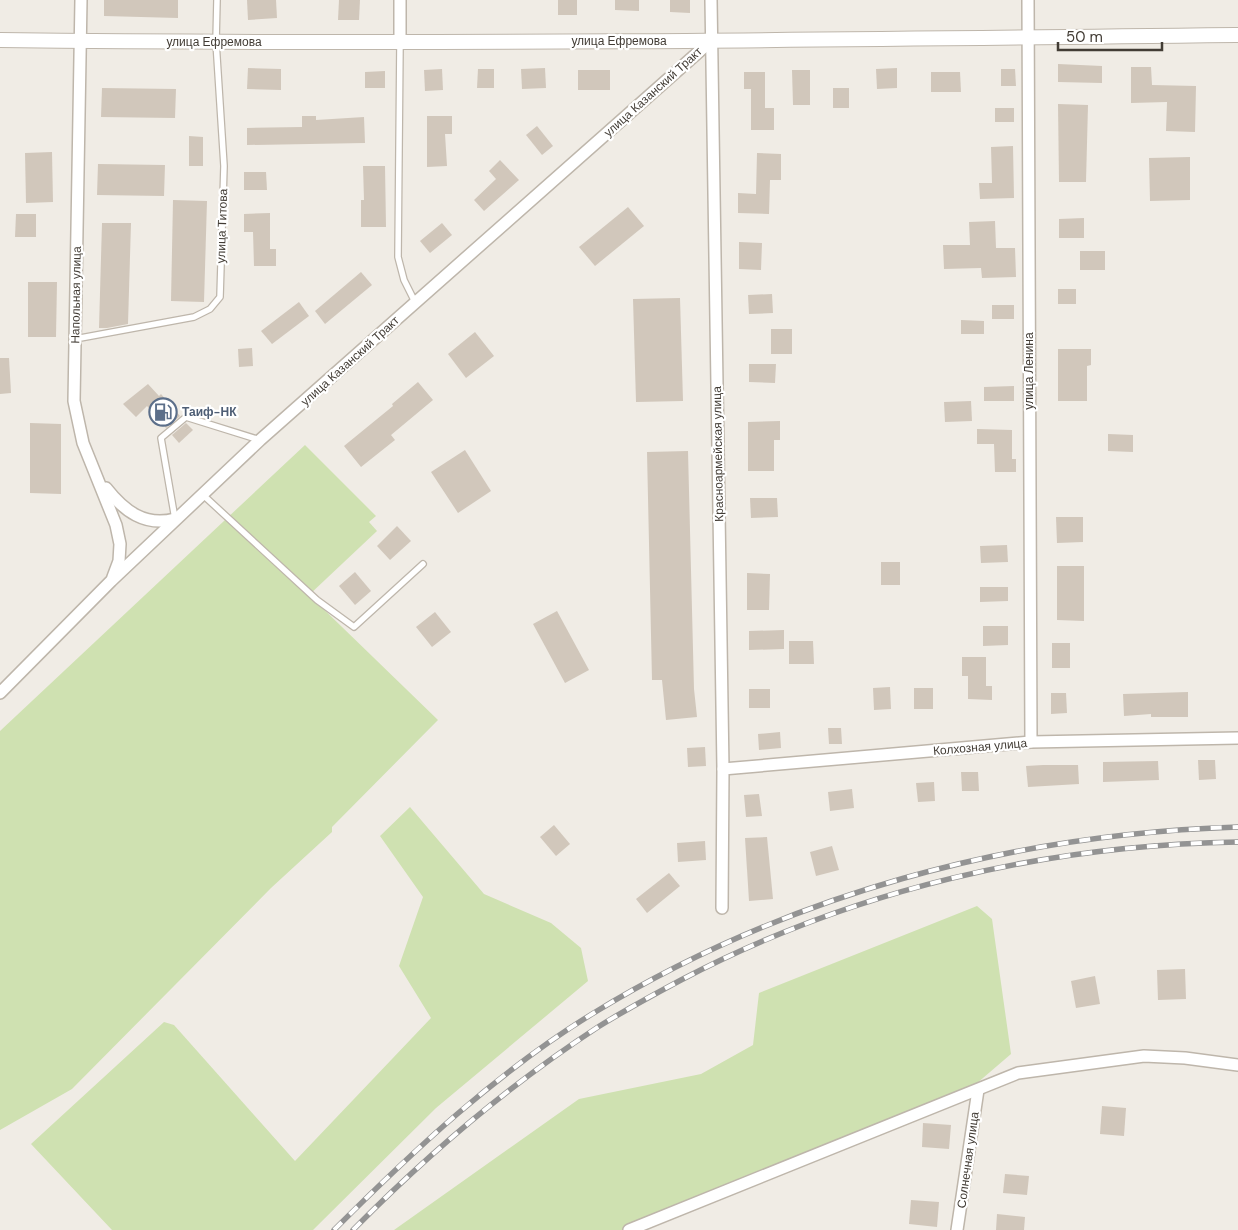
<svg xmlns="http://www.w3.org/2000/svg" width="1238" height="1230" viewBox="0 0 1238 1230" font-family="'DM Sans',sans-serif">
<rect width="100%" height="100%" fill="#f0ece5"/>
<!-- green -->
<g fill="#cfe1b1">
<path d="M305,445L376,516L369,522L377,531L309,595L438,720L332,827V832L271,888L72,1089L0,1130V731Z"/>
<path d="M410,807L484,894L551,923L581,948L588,981L436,1108L313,1230H112L31,1144L164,1022L174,1025L295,1161L431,1018L399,966L423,897L380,836Z"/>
<path d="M977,906L992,919L1011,1054L976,1084L629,1224L624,1230H394L579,1099L701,1074L753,1045L759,993Z"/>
</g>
<!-- building -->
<g fill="#d1c7bb">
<path d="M104,0H178V18L104,16Z"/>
<path d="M247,0H276L277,18L248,20Z"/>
<path d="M339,0H360L359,20H338Z"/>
<rect x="558" y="0" width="19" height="15"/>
<path d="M615,0H639V11L615,10Z"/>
<path d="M670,0H690V13L670,12Z"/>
<path d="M1058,64L1102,66V83L1058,82Z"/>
<path d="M1131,67H1151L1152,85L1196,86L1195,132L1166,131L1167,102L1131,103Z"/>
<path d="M248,68L281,69V90L247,89Z"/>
<path d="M545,68L546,88L522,89L521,69Z"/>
<path d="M897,68V88L877,89L876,69Z"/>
<path d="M442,69L443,90L425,91L424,70Z"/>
<path d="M478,69H494V88H477Z"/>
<path d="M1001,69H1015L1016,86H1001Z"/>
<rect x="578" y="70" width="32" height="20"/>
<path d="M792,70H810V105H793Z"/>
<path d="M385,71V88H365V72Z"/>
<path d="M744,72H765V108H774V130H751V89H744Z"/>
<path d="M931,72H960L961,92H931Z"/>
<path d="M102,88L176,89L175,118L101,117Z"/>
<rect x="833" y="88" width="16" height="20"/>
<path d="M1058,104L1088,105L1086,182H1059Z"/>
<rect x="995" y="108" width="19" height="14"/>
<path d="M302,116H316V120L364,117L365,143L247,145V128L302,127Z"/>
<path d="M427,116H452V134H445L447,166L427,167Z"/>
<path d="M537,126L553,146L542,155L526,135Z"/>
<path d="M189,136L203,137V166H189Z"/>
<path d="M1013,146L1014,198L980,199L979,183H992L991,147Z"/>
<path d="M52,152L53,202L26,203L25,153Z"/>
<path d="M757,153L781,154V180H770L769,214L738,213V193L756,194Z"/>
<path d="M1190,157V200L1150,201L1149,158Z"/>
<path d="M500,160L519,180L484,211L474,200L496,179L489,171Z"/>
<path d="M98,164L165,165L164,196L97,195Z"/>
<path d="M363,166H385L386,227H361V200H364Z"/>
<path d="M244,172H266L267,190H244Z"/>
<path d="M173,200L207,201L204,302L171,301Z"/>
<path d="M628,207L644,226L595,266L579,247Z"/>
<path d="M270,213V249H276V266H254L253,232H244V214Z"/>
<path d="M16,214H36V237H15Z"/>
<path d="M1084,218V238H1059V219Z"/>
<path d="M995,221L996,248H1015L1016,277L982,278L981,268L944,269L943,245H970L969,222Z"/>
<path d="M102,223H131L128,324L107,328H99Z"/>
<path d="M442,223L452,235L430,253L420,241Z"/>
<path d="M739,242L762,243L761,270L739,269Z"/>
<rect x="1080" y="251" width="25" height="19"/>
<path d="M361,272L372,285L325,324L315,311Z"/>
<path d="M28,282H57L56,337H28Z"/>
<rect x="1058" y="289" width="18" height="15"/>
<path d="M772,294L773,313L749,314L748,295Z"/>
<path d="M680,298L683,401L636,402L633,299Z"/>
<path d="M299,302L309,316L272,344L261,331Z"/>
<rect x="992" y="305" width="22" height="14"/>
<path d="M961,320L984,321V334H961Z"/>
<rect x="771" y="329" width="21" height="25"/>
<path d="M475,332L494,356L466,378L448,354Z"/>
<path d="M252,348L253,366L239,367L238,349Z"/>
<path d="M1058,349H1091V365L1087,366V401H1058Z"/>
<path d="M0,358H9L11,393L0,394Z"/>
<path d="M749,364H776L775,383L749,382Z"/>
<path d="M418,382L433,400L391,435L395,440L361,467L344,446L393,406L392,404Z"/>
<path d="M148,384L159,396L161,394L180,416L166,428L147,406L136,417L123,404Z"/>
<path d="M1014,386V401H984V387Z"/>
<path d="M971,401L972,421L945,422L944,402Z"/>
<path d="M780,421V440H774V471H748V422Z"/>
<path d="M30,423L61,424V494L30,493Z"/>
<path d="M186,423L193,430L179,443L172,435Z"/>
<path d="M977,429L1012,430V459H1016V472H995L994,444H977Z"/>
<path d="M1108,434L1133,435V452L1108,451Z"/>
<path d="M465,450L491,491L458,513L431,472Z"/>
<path d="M688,451L694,689L697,717L666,720L662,680H652L647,452Z"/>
<path d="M750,498H777L778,517L751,518Z"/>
<path d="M1056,517H1083V542L1057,543Z"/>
<path d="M397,526L411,541L390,560L377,546Z"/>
<path d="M1007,545L1008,562L981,563L980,546Z"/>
<rect x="881" y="562" width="19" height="23"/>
<path d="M1057,566H1084V621L1057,620Z"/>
<path d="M355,572L371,591L355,605L339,586Z"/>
<path d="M747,573L770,574L769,610H747Z"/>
<path d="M980,587H1008V601L980,602Z"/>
<path d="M557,611L589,670L565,683L533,624Z"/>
<path d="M435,612L451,632L432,647L416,627Z"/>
<path d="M983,626H1008V645L983,646Z"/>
<path d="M784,630V649L749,650V631Z"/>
<path d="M789,641H813L814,664H789Z"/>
<rect x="1052" y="643" width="18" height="25"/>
<path d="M962,657H986V686H992V700L968,699V676H962Z"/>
<path d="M890,687L891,709L874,710L873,688Z"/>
<rect x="914" y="688" width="19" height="21"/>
<rect x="749" y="689" width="21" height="19"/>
<path d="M1188,692V717H1151V714L1124,716L1123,694Z"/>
<path d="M1051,693H1066L1067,713L1051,714Z"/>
<path d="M828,728H841L842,744H829Z"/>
<path d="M780,732L781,748L759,750L758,734Z"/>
<path d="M705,747L706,766L688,767L687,748Z"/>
<path d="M1198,760H1215L1216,779L1199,780Z"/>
<path d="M1158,761L1159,780L1103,782V762Z"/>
<path d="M1043,765H1078L1079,784L1028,787L1026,766Z"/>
<path d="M961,772H978L979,791H962Z"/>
<path d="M934,782L935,801L918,802L916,783Z"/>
<path d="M852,789L854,808L830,811L828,792Z"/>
<path d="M759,794L762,816L746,817L744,795Z"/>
<path d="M554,825L570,844L556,856L540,837Z"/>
<path d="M767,837L773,899L749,901L745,838Z"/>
<path d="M705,841L706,860L678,862L677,843Z"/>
<path d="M832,846L839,870L816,876L810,852Z"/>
<path d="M669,873L680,886L647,913L636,899Z"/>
<path d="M1185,969L1186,999L1158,1000L1157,970Z"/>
<path d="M1095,976L1100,1004L1076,1008L1071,981Z"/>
<path d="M1102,1106L1126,1108L1124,1136L1100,1134Z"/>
<path d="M923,1123L951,1125L949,1149L922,1147Z"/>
<path d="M1005,1174L1029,1176L1027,1195L1003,1193Z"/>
<path d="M911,1200L939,1202L937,1227L909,1224Z"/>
<path d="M997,1214L1025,1217L1024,1230H996Z"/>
</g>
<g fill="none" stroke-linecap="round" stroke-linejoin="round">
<!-- service casing -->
<g stroke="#beb6ab" stroke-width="8">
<g id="service">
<path d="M400,42L398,257L404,280L415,302"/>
<path d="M75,339L194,317L210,309L220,297L224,166L216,42L217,0"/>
<path d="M202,494L317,600L354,627L423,564"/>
<path d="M175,519L161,438L186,417L260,440"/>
</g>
</g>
<!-- minor casing -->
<g stroke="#beb6ab" stroke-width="14">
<g id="minor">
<path d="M81,0L74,401L83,443L116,525L120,544L119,561L113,577"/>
<path d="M711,0L723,769L722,908"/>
<path d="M1028,0L1031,742"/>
<path d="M400,42V0"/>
<path d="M106,488C124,511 145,527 175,519"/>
<path d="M0,693L111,581L260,440L711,41"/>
<path d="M723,769L1031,742L1238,738"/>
<path d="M629,1230L1018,1073L1144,1056L1185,1058L1238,1065"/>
<path d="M957,1230L978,1090"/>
</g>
</g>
<!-- tertiary casing -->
<g stroke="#beb6ab" stroke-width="16">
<path id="tertiary" d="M0,40C413,45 825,40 1238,35"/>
</g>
<!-- service -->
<use href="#service" stroke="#fff" stroke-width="5.5"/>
<!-- minor -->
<use href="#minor" stroke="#fff" stroke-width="11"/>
<!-- tertiary -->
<use href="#tertiary" stroke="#fff" stroke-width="14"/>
<!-- rail casing -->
<g stroke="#939393" stroke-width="5.5">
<g id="rail">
<path d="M334,1230C413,1151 496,1073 592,1014C786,895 1011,834 1238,827"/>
<path d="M353,1230C428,1154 509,1085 598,1027C625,1010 653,995 681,980C852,890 1045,845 1238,842"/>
</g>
</g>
<!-- rail -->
<use href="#rail" stroke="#fff" stroke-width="4" stroke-dasharray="11" stroke-linecap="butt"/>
</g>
<!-- icons -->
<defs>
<g id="fuel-ring" transform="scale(1.4375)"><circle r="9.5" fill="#fff" stroke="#5c6f8a" stroke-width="1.5"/><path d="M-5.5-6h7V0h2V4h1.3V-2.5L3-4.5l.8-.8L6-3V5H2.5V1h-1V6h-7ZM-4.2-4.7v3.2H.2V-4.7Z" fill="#5c6f8a"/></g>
</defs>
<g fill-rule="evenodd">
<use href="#fuel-ring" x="163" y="412"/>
</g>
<g text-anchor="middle" stroke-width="4.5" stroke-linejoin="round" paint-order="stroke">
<!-- street labels -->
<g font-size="12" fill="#423c35" stroke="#fff">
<text x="619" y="45">улица Ефремова</text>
<text x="214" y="46">улица Ефремова</text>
<text transform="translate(653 92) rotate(-42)" y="4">улица Казанский Тракт</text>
<text transform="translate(222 226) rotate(-88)" y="4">улица Титова</text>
<text transform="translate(76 295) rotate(-89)" y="4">Напольная улица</text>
<text transform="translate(350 361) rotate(-42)" y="4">улица Казанский Тракт</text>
<text transform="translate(1029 371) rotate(-90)" y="4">улица Ленина</text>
<text transform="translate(718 454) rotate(-91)" y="4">Красноармейская улица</text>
<text transform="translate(980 747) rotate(-5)" y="4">Колхозная улица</text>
<text transform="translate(968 1160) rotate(-82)" y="4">Солнечная улица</text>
</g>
<!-- service labels -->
<g font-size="12" font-weight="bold" fill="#4e5e75" stroke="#fff" text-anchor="start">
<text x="182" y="416">Таиф-НК</text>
</g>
</g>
<!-- scale -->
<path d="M1058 42v8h104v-8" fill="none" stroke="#423c35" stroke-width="2.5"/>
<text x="1066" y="42" font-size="15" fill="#423c35" stroke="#ffffff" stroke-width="4" paint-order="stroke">50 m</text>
</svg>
